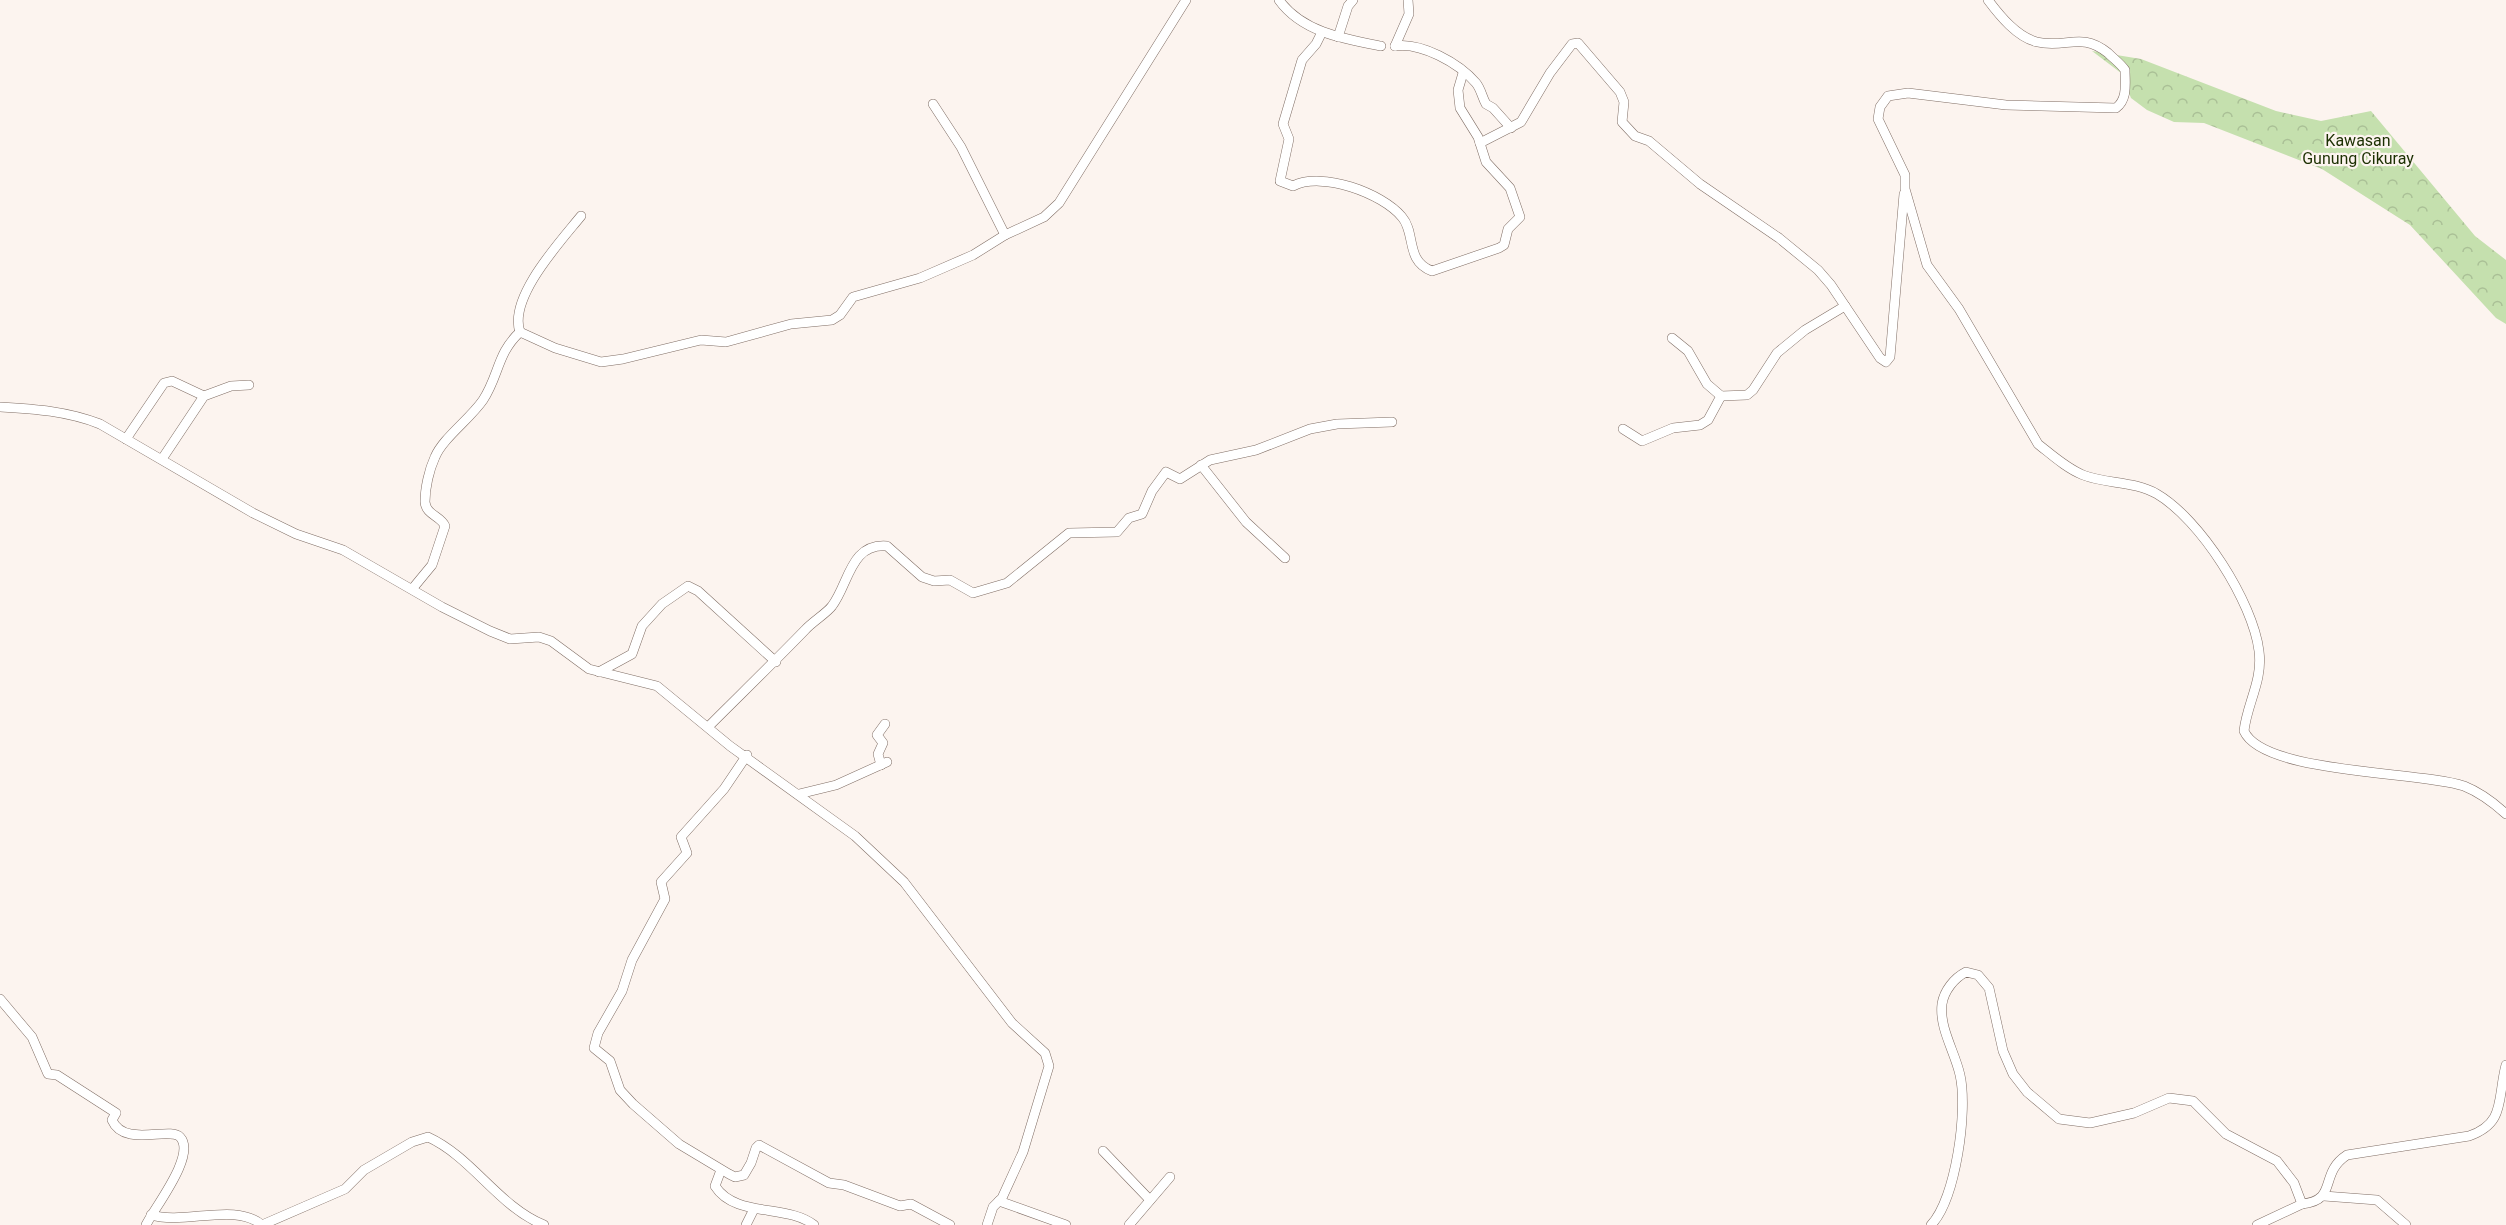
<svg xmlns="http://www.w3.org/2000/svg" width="2506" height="1225" viewBox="0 0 2506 1225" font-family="Roboto,sans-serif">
<defs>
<pattern id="forest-crowns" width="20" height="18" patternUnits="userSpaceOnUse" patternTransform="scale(1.5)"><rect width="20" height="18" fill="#c5e0ae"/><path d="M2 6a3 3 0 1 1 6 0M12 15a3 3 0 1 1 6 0" fill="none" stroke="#aac096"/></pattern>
</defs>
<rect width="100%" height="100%" fill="#fcf4ef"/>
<!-- forest -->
<path fill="url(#forest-crowns)" d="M2092,51L2141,59L2276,111L2321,121L2371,111L2475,236L2506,260V324L2496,318L2410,225L2322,169L2204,123L2174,122L2147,110L2131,98L2121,73Z"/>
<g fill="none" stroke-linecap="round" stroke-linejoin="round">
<!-- minor casing -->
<g stroke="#806e65" stroke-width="10">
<g id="minor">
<path d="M1279,0C1302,32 1344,39 1381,46"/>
<path d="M1988,0C2000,16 2017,37 2037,42C2066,49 2081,31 2108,53C2114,59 2120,63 2125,70C2125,83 2128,99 2116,108L2006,105L1908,93L1888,96L1880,107L1878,119L1905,175V189L1927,265L1959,309L2038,444C2052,455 2066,468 2083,475C2106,484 2135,481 2157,494C2200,519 2253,602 2259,651C2263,681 2247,703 2244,731C2263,774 2420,771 2464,786C2479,792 2494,803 2506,814"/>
<path d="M1322,32L1316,44L1302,60L1283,124L1289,139L1280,181L1293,186C1322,171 1382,193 1402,217C1416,233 1405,261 1432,271L1499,248L1504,245L1508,229L1520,217L1510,188L1486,162L1478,137L1460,108L1458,90L1463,73"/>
<path d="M1338,37L1348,6L1353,0"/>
<path d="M1395,46C1421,42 1459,63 1476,83C1481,89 1482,97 1486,104L1493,108L1511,128"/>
<path d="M1395,46L1409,14L1408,0"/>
<path d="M933,104L961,147L1005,235"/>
<path d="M1480,143L1521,122L1550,73L1572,44L1578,43L1620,92L1624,102L1622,122L1635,136L1649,141L1700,184L1779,238L1818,270L1831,285L1880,358L1886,362L1890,357L1904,194"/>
<path d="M520,332C508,298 560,242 581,216"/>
<path d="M1721,396L1747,395L1753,390L1777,353L1805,330L1845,306"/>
<path d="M0,407C35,409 67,411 100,424L253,513L296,534L343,550L442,607L490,631L510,639L539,637L551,641L589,669L657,686L730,746L855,836L904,882L1012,1023L1045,1053L1049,1066L1023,1152L1002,1198L993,1207L987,1225"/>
<path d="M1623,429L1642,441L1673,428L1700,425L1708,420L1721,396L1707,384L1688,351L1672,338"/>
<path d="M126,439L164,383L172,381L204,396"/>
<path d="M162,459L204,396L231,386L249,385"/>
<path d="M1201,465L1246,522L1285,558"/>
<path d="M413,588L432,565L445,526C441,516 426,515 425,502C425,488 429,470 435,457C443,438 470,419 483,400C499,376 497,353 520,332L555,348L601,362L623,359L701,340L726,342L791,324L832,320L840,315L853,297L920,278L973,255L1005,235L1044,217L1059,203L1186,0"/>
<path d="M599,672L632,654L642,626L662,604L688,586L698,591L776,662"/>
<path d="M708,727C740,695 773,663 805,630C812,622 827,613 832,606C849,584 850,543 887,546L922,577L934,581L950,580L973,593L1007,583L1069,533L1117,532L1129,518L1142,514L1152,491L1166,472L1180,479L1210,460L1256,450L1310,429L1337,424L1392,422"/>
<path d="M747,755L724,789L681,837L687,853L661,882L665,899L632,960L622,991L598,1033L594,1048L610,1061L620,1090L633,1104L679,1144L729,1174L735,1177L744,1175L751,1163L756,1148L759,1145L829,1183L844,1185L900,1206L911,1204L950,1225"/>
<path d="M881,765L878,754L883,743L877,735L885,724"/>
<path d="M799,794L836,785L887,762"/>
<path d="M0,999L32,1037L48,1074L57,1075L116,1113L112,1120C124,1148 170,1126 180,1137C197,1155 154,1208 146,1225"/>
<path d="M1103,1151L1150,1200"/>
<path d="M721,1170L715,1186C735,1218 788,1204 814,1225"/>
<path d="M2324,1196L2377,1200L2406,1225"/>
<path d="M999,1201L1066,1225"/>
<path d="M151,1215C185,1225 235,1202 262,1225L345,1189L364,1170L412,1142L428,1137C472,1157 499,1207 544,1225"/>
<path d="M746,1225L754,1209"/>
<path d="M1129,1225L1170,1177"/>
<path d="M1931,1225C1956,1199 1968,1110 1960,1075C1955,1052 1939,1028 1942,1004C1944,991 1954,978 1966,972L1978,975L1989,988L2003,1051L2013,1074L2027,1092L2059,1119L2090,1123L2134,1113L2169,1098L2193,1101L2226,1134L2277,1161L2294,1183L2302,1204C2339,1200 2318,1174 2347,1155L2469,1136C2506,1123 2497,1099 2506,1065"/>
<path d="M2257,1225L2302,1204"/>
</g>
</g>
<!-- minor -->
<use href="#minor" stroke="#fff" stroke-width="9"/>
</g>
<g text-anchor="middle" stroke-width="4.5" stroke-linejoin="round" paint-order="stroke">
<!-- park labels -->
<g font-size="16" fill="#1c3002" stroke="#fcf4ef">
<text x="2358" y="146">Kawasan<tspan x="2358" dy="18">Gunung Cikuray</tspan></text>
</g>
</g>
</svg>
